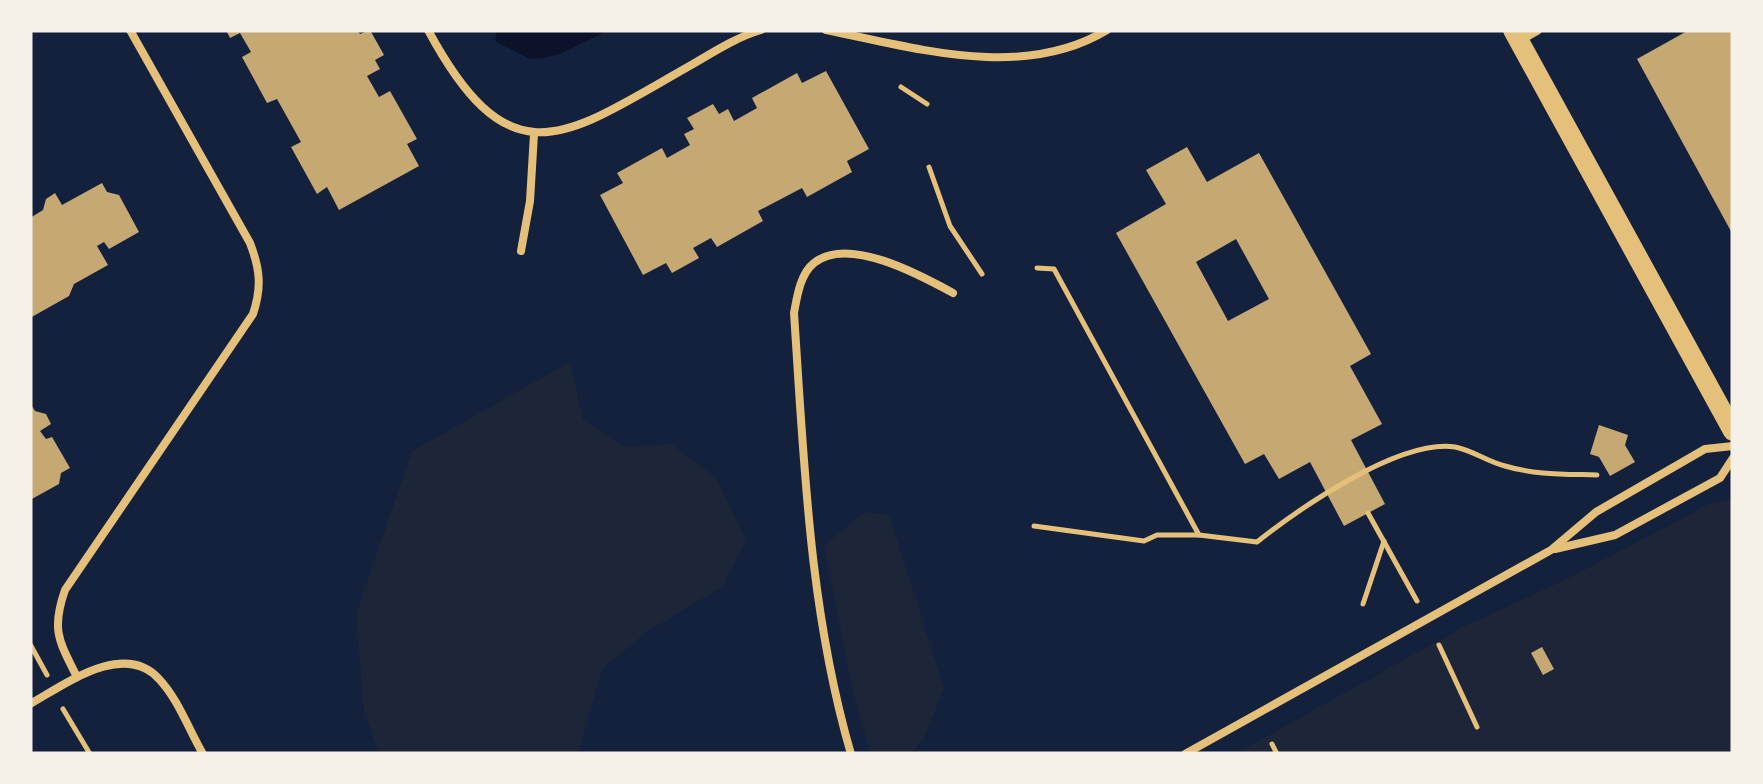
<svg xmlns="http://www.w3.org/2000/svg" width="1763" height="784" viewBox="0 0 1763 784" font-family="Montserrat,sans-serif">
<rect width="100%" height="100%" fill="#14213d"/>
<!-- green -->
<g fill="#1d2539">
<path d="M570,362L583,420L624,447L671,444L716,478L746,540L722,587L648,631L602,669L578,754H379L364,711L356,615L412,451Z"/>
<path d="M1733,499V754H1235L1463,627L1567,579L1709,504Z"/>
<path d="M864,512L889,515L944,688L924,738L910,754H871L853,692L824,546Z"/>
</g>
<!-- water -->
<path fill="#0b132b" d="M497,30H609L560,54L543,58L530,59L495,41Z"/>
<!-- building -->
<g fill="#c6a872" fill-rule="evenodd">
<path d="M226,30H357L360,34L370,30L384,55L375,60L380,69L367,76L379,97L390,91L417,139L407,144L419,166L339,210L327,187L317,194L291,147L301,142L277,99L267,103L242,57L251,52L240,33L230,38Z"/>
<path d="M1689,30H1733V235L1637,59Z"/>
<path d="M826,71L869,149L847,161L852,172L807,197L802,188L758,211L763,221L717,247L711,238L693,248L699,258L672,273L666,263L643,275L600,195L623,183L617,173L662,148L667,158L690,145L684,134L694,129L687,118L713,104L719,114L728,109L734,121L757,108L752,98L797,73L802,83Z"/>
<path d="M1187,147L1207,182L1259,153L1371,354L1350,366L1382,424L1351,440L1385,504L1344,526L1310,462L1279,479L1264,454L1245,464L1116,233L1166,204L1146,170ZM1236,239L1269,299L1228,321L1196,262Z"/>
<path d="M102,183L107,192L119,195L139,232L109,249L104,242L97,246L108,265L74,284L69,296L30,318V218L43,210L46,199L55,193L62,205Z"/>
<path d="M30,403L35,411L46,414L51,424L40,431L46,439L52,437L70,468L61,473L59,484L30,500Z"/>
<path d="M1599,425L1628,435L1625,445L1635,462L1610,476L1599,457L1590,454Z"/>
<path d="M1542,647L1554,669L1543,675L1531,653Z"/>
</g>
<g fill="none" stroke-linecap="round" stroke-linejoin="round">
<!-- path -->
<g stroke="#e5c07b" stroke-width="5">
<path d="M901,87L927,104"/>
<path d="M929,167L950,226L982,274"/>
<path d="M1037,268L1054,269L1199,535L1257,542C1300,508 1399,439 1455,447C1472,450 1488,462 1505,466C1535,475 1566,474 1597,475"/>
<path d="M1368,513L1417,601"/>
<path d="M1034,526L1144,541L1157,535H1199"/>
<path d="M1363,604L1384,541"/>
<path d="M30,644L47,675"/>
<path d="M1439,645L1477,727"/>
<path d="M63,709L90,754"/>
<path d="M1272,744L1277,754"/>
</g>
<!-- service -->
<g stroke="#e5c07b" stroke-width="8">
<path d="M428,30C512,186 567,135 693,64C715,51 737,37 761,30"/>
<path d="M826,30C916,48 1023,81 1107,30"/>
<path d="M521,251L530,201L534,134"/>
<path d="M1555,549L1615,535L1720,478L1733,458"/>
<path d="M77,677C59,641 51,630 65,590L253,314C262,287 260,269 250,243L130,30"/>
<path d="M30,704C64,685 124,640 159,679C178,699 189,730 203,754"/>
<path d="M851,754C809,610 804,461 794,313C797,297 800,274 814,263C848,235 922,276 953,293"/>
<path d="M1185,754L1551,550L1596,512L1705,449L1733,446"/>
</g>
<!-- minor -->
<path stroke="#e5c07b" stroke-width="10" d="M1519,40L1537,30"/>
<!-- secondary -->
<path stroke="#e5c07b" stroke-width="20" d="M1513,30L1733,431"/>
</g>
<!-- border -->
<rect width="1763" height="784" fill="none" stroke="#f6f1e7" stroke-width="65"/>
</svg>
